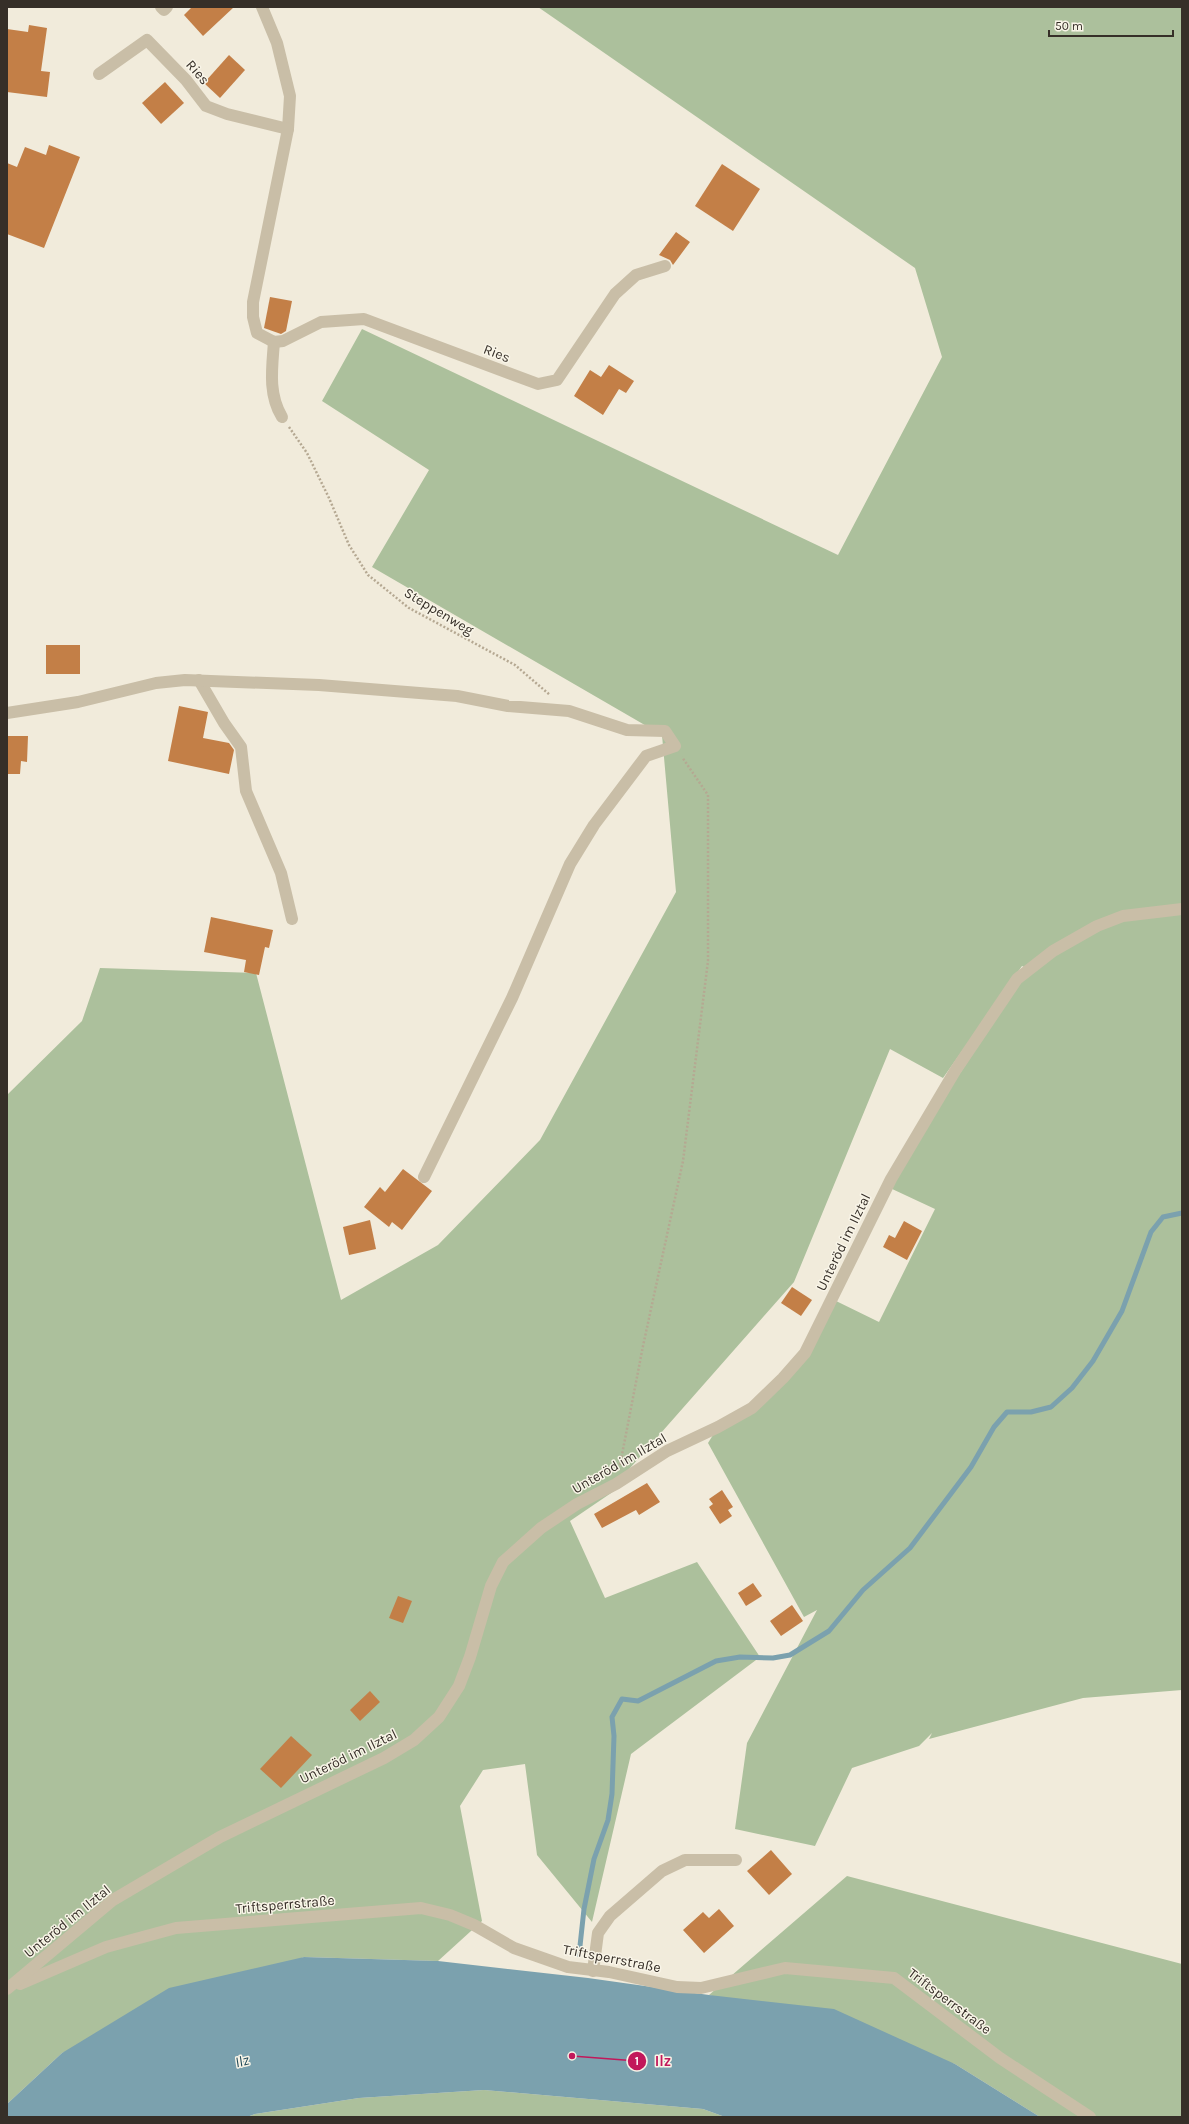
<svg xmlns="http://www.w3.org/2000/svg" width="1189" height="2124" viewBox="0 0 1189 2124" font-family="Karla,sans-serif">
<rect width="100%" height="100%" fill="#f1ebdb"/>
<!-- green -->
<g fill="#acc09c">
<path d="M538,7H1182V1690L1083,1698L929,1739L932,1733L919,1746L852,1768L815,1846L735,1829L747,1743L817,1610L804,1617L708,1443L718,1427L783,1378L834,1300L879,1322L935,1209L890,1188L891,1179L1028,969L1022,966L943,1078L890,1049L794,1282L616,1484L617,1489L570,1521L605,1598L697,1562L760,1657L631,1754L592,1922L537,1855L525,1764L483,1770L460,1806L482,1921L438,1961L304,1957L62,2053L7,2104V1095L82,1021L100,968L256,973L341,1300L438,1245L540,1140L676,892L662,735L372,567L429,470L322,401L362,329L838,555L942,357L915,268Z"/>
<path d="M847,1876L1182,1964V2117H1040L955,2064L709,1995Z"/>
<path d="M484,2090L703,2109L725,2117H247L255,2114L359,2098Z"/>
</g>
<!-- water -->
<path fill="#7ba1ae" d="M304,1957L438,1961L588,1978L709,1995L834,2009L955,2064L1040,2117H725L703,2109L484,2090L359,2098L255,2114L247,2117H7V2104L62,2053L169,1988Z"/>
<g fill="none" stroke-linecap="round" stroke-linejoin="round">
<!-- stream -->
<path stroke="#7ba1ae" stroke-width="5" d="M579,1955L584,1909L594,1859L608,1820L612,1794L614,1736L612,1717L622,1699L638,1701L716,1661L740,1657L773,1658L790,1655L829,1631L863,1590L910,1548L971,1467L994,1427L1007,1412H1031L1051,1407L1072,1388L1093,1361L1122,1311L1151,1232L1163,1217L1182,1213"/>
</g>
<!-- building -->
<g fill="#c37f47">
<path d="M192,7H234L203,36L184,15Z"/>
<path d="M29,25L47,28L41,71L50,72L47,97L7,92V29L28,32Z"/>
<path d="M229,55L245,70L220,98L204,83Z"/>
<path d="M165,82L184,103L161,124L142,103Z"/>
<path d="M49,145L80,157L44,248L7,234V163L17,167L25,147L46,155Z"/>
<path d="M722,164L760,189L733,231L695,206Z"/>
<path d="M676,232L690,242L673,265L670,260L659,255Z"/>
<path d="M270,297L292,301L286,331L281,334L264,328Z"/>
<path d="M609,365L634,381L626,393L619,389L603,415L574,396L590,370L601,377Z"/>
<rect x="46" y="645" width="34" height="29"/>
<path d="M179,706L208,712L203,738L229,743L234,750L229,774L168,761Z"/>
<path d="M7,736H28L27,762L21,761L20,774H7Z"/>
<path d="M211,917L273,930L269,948L265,947L259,975L244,972L246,960L204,952Z"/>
<path d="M403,1169L432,1191L402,1230L392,1222L389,1227L364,1207L380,1187L385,1192Z"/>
<path d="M370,1220L376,1249L349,1255L343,1227Z"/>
<path d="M904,1221L922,1231L907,1260L883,1247L889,1235L895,1238Z"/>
<path d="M792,1287L812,1300L801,1316L781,1303Z"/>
<path d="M647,1483L660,1502L639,1515L636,1510L602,1528L594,1514Z"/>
<path d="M722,1490L733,1507L728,1510L732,1516L720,1524L709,1507L713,1504L709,1499Z"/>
<path d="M753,1583L762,1596L746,1606L738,1593Z"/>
<path d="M398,1596L412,1601L403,1623L389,1618Z"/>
<path d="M792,1605L803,1621L781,1636L770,1621Z"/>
<path d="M370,1691L380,1702L360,1721L350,1710Z"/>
<path d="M291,1736L312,1755L281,1788L260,1769Z"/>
<path d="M771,1850L792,1874L769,1895L747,1871Z"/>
<path d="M719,1909L734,1926L704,1953L683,1930L703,1912L709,1918Z"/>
</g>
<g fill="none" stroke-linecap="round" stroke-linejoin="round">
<!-- path -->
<g stroke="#b5a892" stroke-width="2.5" stroke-dasharray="2 2" stroke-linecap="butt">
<path d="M289,427L307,453L329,498L349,545L368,575L409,608L515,665L550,695"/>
<path d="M620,1465L643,1346L683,1161L708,961V795L682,757"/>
</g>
<!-- minor -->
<g stroke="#c9bea7" stroke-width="12">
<path d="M161,7L164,10L167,7"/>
<path d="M262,7L277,43L290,96L288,129"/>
<path d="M99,74L147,40L186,80L206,106L227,114L288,129L253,302V317L257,333L274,342L283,341L321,322L364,319L538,384L557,380L615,294L636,275L665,266"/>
<path d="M274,342C272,368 268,394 282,417"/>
<path d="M199,680L224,723L241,747L246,791L281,873L292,919"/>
<path d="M7,713L78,702L156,683L185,680L319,685L457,696L508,706L569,711L627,730L665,731L675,746L646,756L594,825L570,864L512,998L424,1177"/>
<path d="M593,1971L598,1933L610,1916L662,1871L685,1860H736"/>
<path d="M20,1984L106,1947L176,1928L421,1908L450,1915L474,1925L514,1948L568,1967L609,1972L677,1987L701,1988L785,1968L894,1978L1000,2058L1090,2117"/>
<path d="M7,1989L113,1900L220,1837L384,1758L414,1740L439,1717L459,1686L470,1657L491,1586L503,1562L541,1528L577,1504L616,1484L667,1451L718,1427L752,1408L783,1378L805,1353L891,1179L955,1071L1017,979L1053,951L1097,926L1123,916L1182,909"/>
</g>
</g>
<g text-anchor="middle" stroke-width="3" stroke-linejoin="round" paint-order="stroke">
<!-- street labels -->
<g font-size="14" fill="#362f28" stroke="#f9f5e8">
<text transform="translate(198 72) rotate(49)" y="5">Ries</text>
<text transform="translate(497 353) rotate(21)" y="5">Ries</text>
<text transform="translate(439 611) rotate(31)" y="5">Steppenweg</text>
<text transform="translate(843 1242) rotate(-64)" y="5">Unteröd im Ilztal</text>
<text transform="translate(619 1463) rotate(-30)" y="5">Unteröd im Ilztal</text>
<text transform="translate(348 1756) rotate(-26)" y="5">Unteröd im Ilztal</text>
<text transform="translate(285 1904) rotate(-5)" y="5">Triftsperrstraße</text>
<text transform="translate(67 1921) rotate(-39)" y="5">Unteröd im Ilztal</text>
<text transform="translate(612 1958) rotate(11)" y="5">Triftsperrstraße</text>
<text transform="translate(950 2001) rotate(37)" y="5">Triftsperrstraße</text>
</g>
<!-- water labels -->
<g font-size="15" font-style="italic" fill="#1e4756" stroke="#f9f5e8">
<text transform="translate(242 2061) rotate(-14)" y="5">Ilz</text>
</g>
</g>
<!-- callouts -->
<path fill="none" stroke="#c2185b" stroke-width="1.5" d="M572 2056L637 2061"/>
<g fill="#c2185b" stroke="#f9f5e8" stroke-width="1.5">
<circle cx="572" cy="2056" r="4"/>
<circle cx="637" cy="2061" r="10"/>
</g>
<g font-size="12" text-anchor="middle" font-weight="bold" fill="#fff">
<text x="637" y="2065">1</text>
</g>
<g font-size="15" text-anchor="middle" font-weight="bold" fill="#c2185b" stroke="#f9f5e8" stroke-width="3" stroke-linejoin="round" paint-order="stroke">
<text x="663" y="2066">Ilz</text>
</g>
<!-- border -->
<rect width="1189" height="2124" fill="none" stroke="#362f28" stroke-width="16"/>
<!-- scale -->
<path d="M1049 30v6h124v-6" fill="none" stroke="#362f28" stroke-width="2"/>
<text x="1055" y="30" font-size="12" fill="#362f28" stroke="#f9f5e8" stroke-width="3" paint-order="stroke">50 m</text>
</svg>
